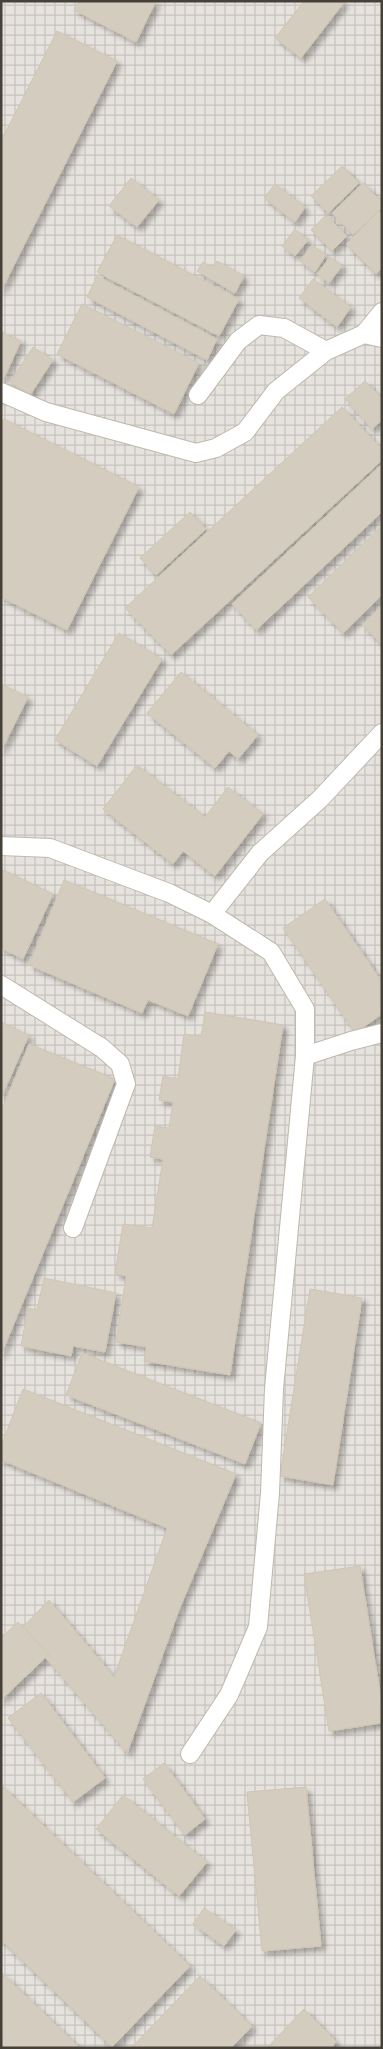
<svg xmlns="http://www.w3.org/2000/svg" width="383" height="2049" viewBox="0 0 383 2049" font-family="'Asap Condensed',sans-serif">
<defs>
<pattern id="industrial-grid" width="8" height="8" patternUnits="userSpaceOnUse" patternTransform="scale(1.25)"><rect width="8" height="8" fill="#e6e2dd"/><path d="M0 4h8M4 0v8" fill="none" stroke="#c7c3be"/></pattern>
<filter id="shadow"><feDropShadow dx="4.5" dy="4.5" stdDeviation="2.5" flood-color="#0004"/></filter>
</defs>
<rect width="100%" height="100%" fill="#f3f1e9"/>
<!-- industrial -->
<rect fill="url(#industrial-grid)" x="1" y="1" width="381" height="2047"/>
<!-- building -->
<g fill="#d4cdbf" stroke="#cfc5b2" filter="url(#shadow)">
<path d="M79,1H156L136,42L74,10Z"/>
<path d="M304,1H345L301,58L275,38Z"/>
<path d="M57,31L117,61L1,291V141Z"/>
<path d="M342,166L359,183L328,213L311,196Z"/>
<path d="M131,178L159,200L137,227L109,206Z"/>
<path d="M363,183L382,202V208L353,235L332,213Z"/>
<path d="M275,184L305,207L295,222L264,198Z"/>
<path d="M379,211L382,214V268L376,274L346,244Z"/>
<path d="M326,215L347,236L332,251L311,230Z"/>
<path d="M295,229L308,240L295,256L282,246Z"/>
<path d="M117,235L239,299L219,336L97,272Z"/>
<path d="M312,245L326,255L315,272L300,261Z"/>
<path d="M330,257L342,266L329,283L317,274Z"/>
<path d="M217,261L244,276L235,293L197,271L203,262L213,268Z"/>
<path d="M97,276L217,339L207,360L87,297Z"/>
<path d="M313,279L351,307L337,327L299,298Z"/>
<path d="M82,304L199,363L174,414L57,354Z"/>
<path d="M2,332L21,341L3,380L1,379Z"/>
<path d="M33,347L53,360L30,395L10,382Z"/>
<path d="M365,381L382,398V420L372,429L345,399Z"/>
<path d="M342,407L382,449V460L171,655L125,608Z"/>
<path d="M4,419L139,487L67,630L1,597V424Z"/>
<path d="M382,464V512L256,630L232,604Z"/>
<path d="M190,512L206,529L156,575L140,558Z"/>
<path d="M382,525V595L343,633L308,597Z"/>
<path d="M382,605V645L362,625Z"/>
<path d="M119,633L162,659L97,766L55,740Z"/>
<path d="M181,672L258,735L238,759L229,751L215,768L147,713Z"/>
<path d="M1,684L28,697L1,751Z"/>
<path d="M137,765L205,817L228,787L263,814L215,876L183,851L173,864L103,809Z"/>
<path d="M1,869L53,894L23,959L1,948Z"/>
<path d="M64,880L218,944L188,1016L148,1000L142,1013L29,965Z"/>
<path d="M325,899L382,982V1014L355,1033L283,928Z"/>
<path d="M205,1012L283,1025L230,1375L144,1361L146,1347L116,1342L126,1276L115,1274L123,1224L152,1228L163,1159L150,1157L155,1126L169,1128L173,1102L159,1100L163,1076L178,1079L184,1034L201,1037Z"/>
<path d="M1,1022L29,1035L1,1098Z"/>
<path d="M29,1044L115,1079L1,1355V1112Z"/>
<path d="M44,1278L116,1293L105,1352L73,1346L71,1356L21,1346L28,1308L37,1310Z"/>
<path d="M310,1289L362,1298L333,1485L280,1476Z"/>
<path d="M82,1353L261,1423L245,1464L66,1395Z"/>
<path d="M23,1389L236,1474L179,1610L127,1753L21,1629L49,1600L114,1677L167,1528L1,1460V1446Z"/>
<path d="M360,1566L382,1705V1723L329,1731L304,1574Z"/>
<path d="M18,1622L49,1654L1,1700V1638Z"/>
<path d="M41,1693L105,1778L73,1802L8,1718Z"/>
<path d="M164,1763L205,1819L185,1835L143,1779Z"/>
<path d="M1,1785L190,1966L112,2047L1,1940Z"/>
<path d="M306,1787L321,1946L262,1951L247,1792Z"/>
<path d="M123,1795L207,1862L179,1896L96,1829Z"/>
<path d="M204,1908L236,1930L224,1946L193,1924Z"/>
<path d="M1,1972L80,2048H1Z"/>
<path d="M200,1976L252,2026L231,2048H131Z"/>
<path d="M304,2009L336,2041L332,2048H267Z"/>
</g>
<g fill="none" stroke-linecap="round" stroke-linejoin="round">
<!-- lane casing -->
<g stroke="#beb9ac" stroke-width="20">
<g id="lane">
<path d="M364,334L382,312"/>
<path d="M1,392L46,412L196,453L216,448L245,432L276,391L326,351L364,334L382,338"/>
<path d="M198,395L238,341L259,325L284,328L326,351"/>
<path d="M1,846L50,848L169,893L212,914L271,952L305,1009V1056L274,1389L270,1493L258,1627L229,1695L190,1754"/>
<path d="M212,914L260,853L320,799L382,733"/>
<path d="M1,985L102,1048L120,1064L126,1084L73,1228"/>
<path d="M305,1056L351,1041L382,1033"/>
</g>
</g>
<!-- lane -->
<use href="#lane" stroke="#fff" stroke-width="18"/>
</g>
<!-- border -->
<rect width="383" height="2049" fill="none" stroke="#464138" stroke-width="5"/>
</svg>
